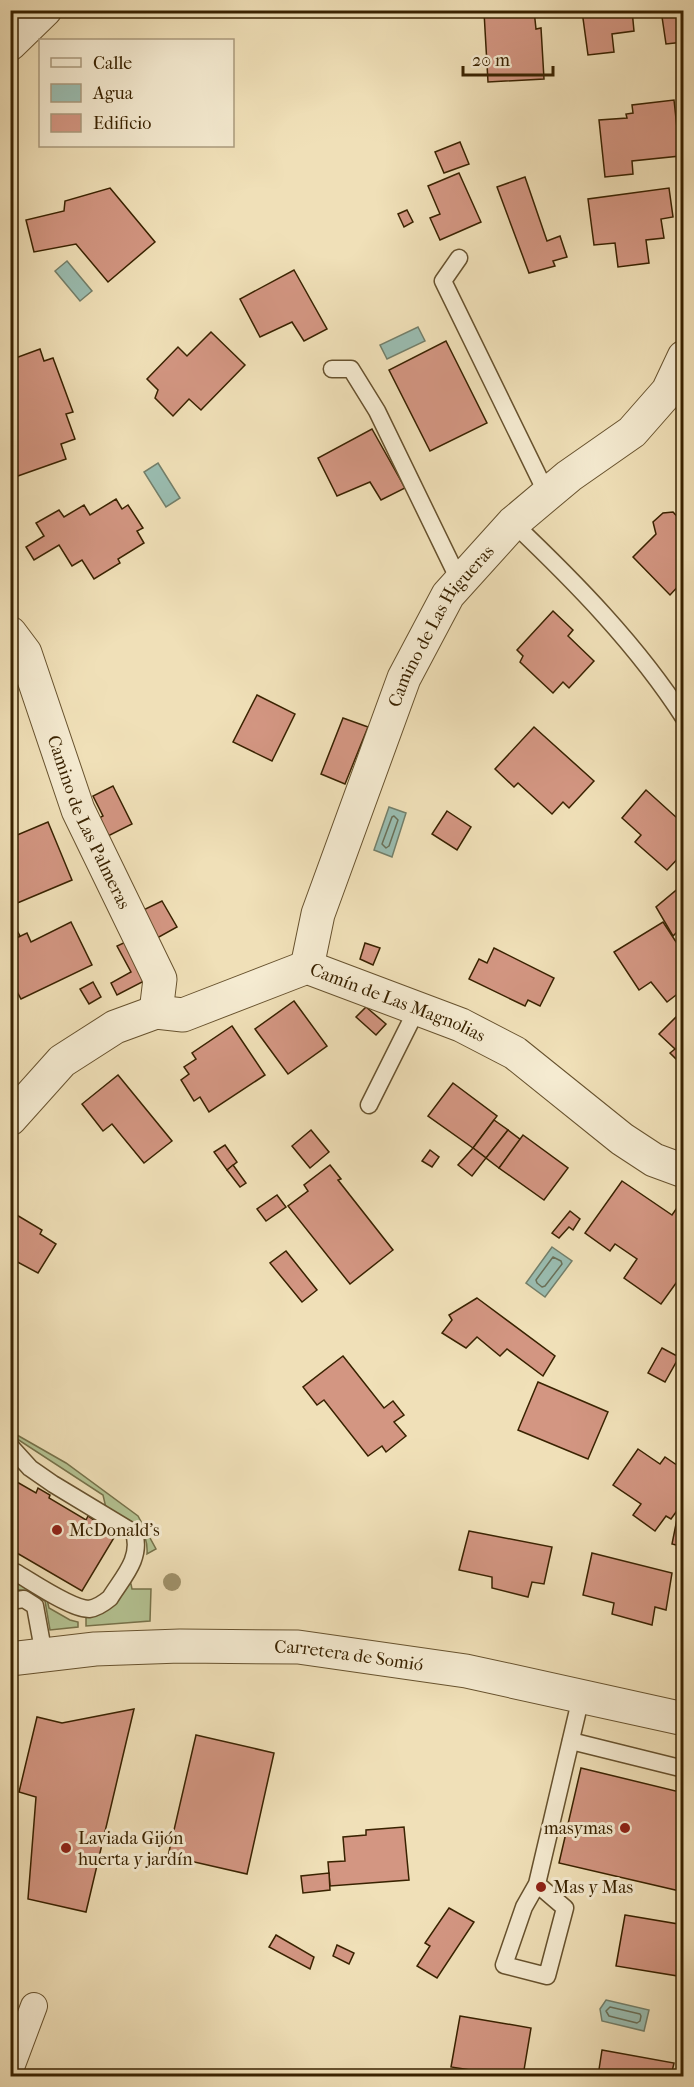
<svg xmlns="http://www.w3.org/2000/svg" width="694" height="2087" viewBox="0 0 694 2087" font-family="'IM FELL French Canon',serif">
<rect width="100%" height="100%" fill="#f0e0b8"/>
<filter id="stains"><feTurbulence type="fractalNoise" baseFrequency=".00333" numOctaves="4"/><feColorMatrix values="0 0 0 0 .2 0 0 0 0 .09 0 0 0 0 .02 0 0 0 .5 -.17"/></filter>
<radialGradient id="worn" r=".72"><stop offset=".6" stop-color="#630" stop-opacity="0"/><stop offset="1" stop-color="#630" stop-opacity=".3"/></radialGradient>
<!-- green -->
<g fill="#b4c393" stroke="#76724a" stroke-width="1.5">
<path d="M10,1431L66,1463L138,1516L156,1549L147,1554C149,1525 128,1520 106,1508L103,1495L11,1435Z"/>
<path d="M10,1579L47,1599L49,1608L70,1620L78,1622V1627L50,1630L45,1601L29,1591L11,1589Z"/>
<path d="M127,1584H131L132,1589H151L150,1621L86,1626V1616Z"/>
</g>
<!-- water -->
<g fill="#9abdb1" stroke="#737f6a" stroke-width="1.5">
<path d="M67,261L92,291L80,301L55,271Z"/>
<path d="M418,327L425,341L387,359L380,345Z"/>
<path d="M158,463L180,498L166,507L144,472Z"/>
<path d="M389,807L406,813L392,857L374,850Z"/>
<path d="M552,1247L572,1261L545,1297L526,1283Z"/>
<path d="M606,2000L649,2010L644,2031L602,2021L600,2009Z"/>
</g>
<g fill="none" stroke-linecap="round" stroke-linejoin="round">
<!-- shore -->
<g stroke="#6a7058" stroke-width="1.5">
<path d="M394,816L398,820L389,846L386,848L382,844L392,817Z"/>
<path d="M553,1257L561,1261L562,1264L545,1286L542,1287L537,1283L536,1280Z"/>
<path d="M610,2007L640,2014L641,2016L640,2021L637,2023L609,2016L606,2011Z"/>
</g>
</g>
<!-- building -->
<g fill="#d39682" stroke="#392200" stroke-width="1.5">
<path d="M534,10L536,29L541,28L544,79L488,82L484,12Z"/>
<path d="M632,10L634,31L612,34L614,52L588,55L582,11Z"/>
<path d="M661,10H684V42L666,44Z"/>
<path d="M674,100L680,156L632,161L633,174L605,177L599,120L627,118L626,114L633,113L632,105Z"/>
<path d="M460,142L469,164L444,173L435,152Z"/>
<path d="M459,173L481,222L440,240L430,218L440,214L428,186Z"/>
<path d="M525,177L547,241L560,236L567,257L553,261L555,266L529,273L497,187Z"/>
<path d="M110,188L155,242L108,282L76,244L34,252L26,220L64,211L65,201Z"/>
<path d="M669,188L673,217L661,219L664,238L646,240L649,263L618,267L615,243L594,245L588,199Z"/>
<path d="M407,210L413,222L404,227L398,214Z"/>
<path d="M294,270L327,329L304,341L292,322L260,337L240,299Z"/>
<path d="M211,332L245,365L201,410L189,399L173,416L155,398L158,390L147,379L178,347L187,356Z"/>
<path d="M446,341L487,423L430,451L389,370Z"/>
<path d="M40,349L44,361L53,358L73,412L66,414L75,439L61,444L66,459L15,477L10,464V397L13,396L10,389V360Z"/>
<path d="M372,429L405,488L381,500L370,482L337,496L318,458Z"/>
<path d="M116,499L122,509L128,505L143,528L137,531L144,543L118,559L120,563L94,579L82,560L72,566L59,545L34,560L26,547L44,536L36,523L59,510L64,517L84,505L90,515Z"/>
<path d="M673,512L684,524V580L670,595L633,557L656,534L653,522L663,513Z"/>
<path d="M553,611L573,630L568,636L594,661L569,688L563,682L553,693L520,662L523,656L517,650Z"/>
<path d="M257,695L295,714L272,761L233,742Z"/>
<path d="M343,718L368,727L345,784L321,774Z"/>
<path d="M534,727L594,781L569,808L563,802L552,814L518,783L514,787L495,769Z"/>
<path d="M113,786L132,824L108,836L99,818L103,816L93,796Z"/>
<path d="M646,790L677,818L684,810V852L667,870L635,842L641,835L622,818Z"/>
<path d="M447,811L471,827L457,850L432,834Z"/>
<path d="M48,822L72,880L15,904L10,894V838Z"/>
<path d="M680,887L684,890V925L673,936L656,907Z"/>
<path d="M162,901L177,927L150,942L135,914Z"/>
<path d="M71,922L92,965L21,999L10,979V941L27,933L31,942Z"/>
<path d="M663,922L684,954V998L680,992L667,1002L651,982L639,990L614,952Z"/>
<path d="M14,925L20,936L10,941V927Z"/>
<path d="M130,940L150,978L117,995L111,983L131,972L117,946Z"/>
<path d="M365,943L380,948L373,965L360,959Z"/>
<path d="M494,948L554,978L540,1006L528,1000L525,1006L469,979L479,959L487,963Z"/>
<path d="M93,982L101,997L89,1004L80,989Z"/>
<path d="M294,1001L327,1046L288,1074L255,1029Z"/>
<path d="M366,1007L386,1024L376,1035L356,1017Z"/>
<path d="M684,1009V1061L681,1064L670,1053L675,1049L659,1034Z"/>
<path d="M232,1026L265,1075L209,1112L200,1097L194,1101L181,1080L189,1074L184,1067L196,1059L192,1053Z"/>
<path d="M118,1075L172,1141L144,1163L112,1124L103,1131L82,1104Z"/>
<path d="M453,1083L497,1116L473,1148L428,1116Z"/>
<path d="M494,1120L508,1130L486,1158L473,1148Z"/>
<path d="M311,1130L329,1152L310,1168L292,1146Z"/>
<path d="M508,1130L521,1140L499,1168L486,1158Z"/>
<path d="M523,1135L568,1168L544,1200L499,1168Z"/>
<path d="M225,1145L237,1162L227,1170L214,1152Z"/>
<path d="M473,1148L486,1158L472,1176L458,1165Z"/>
<path d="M430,1150L439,1157L432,1167L422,1161Z"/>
<path d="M233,1165L246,1183L240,1187L227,1170Z"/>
<path d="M330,1165L341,1179L338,1180L393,1250L350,1284L288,1206L308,1191L304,1185Z"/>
<path d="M622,1181L672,1215L679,1205L684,1208V1272L661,1304L624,1278L637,1259L615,1244L610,1251L585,1233Z"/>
<path d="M277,1195L286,1207L266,1221L257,1209Z"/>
<path d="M10,1211L42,1230L40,1234L56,1244L38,1273L10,1258Z"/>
<path d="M570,1211L580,1219L573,1230L569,1227L559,1238L552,1233Z"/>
<path d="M286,1251L317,1290L302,1302L270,1263Z"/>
<path d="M477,1298L555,1356L543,1376L507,1349L500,1356L477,1337L466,1348L442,1333L452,1320L449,1315Z"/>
<path d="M662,1348L679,1357L665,1382L648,1373Z"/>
<path d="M343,1356L384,1408L393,1401L404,1415L394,1422L406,1436L386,1452L382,1446L368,1456L324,1400L317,1405L303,1387Z"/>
<path d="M538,1382L608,1412L588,1459L518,1430Z"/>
<path d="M638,1449L660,1464L665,1457L684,1470L682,1486L684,1501L671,1519L666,1516L655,1531L633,1515L641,1504L613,1485Z"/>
<path d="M10,1478L36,1493L38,1488L50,1495L49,1498L86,1520L88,1516L95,1521L94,1524L115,1536L82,1591L10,1549Z"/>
<path d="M677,1519L684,1520V1547L672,1544Z"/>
<path d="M469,1531L552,1547L544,1584L532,1582L528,1597L492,1588V1577L459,1570Z"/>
<path d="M592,1553L672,1573L666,1610L655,1607L652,1625L612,1614L614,1603L583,1595Z"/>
<path d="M134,1709L86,1912L28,1899L36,1797L19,1792L37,1717L62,1723Z"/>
<path d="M196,1735L274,1753L247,1874L168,1856Z"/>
<path d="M581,1768L684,1793V1892L559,1863Z"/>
<path d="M404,1827L409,1880L330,1886L328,1862L345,1861L343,1837L366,1835V1830Z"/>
<path d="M329,1873L330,1890L303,1893L301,1876Z"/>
<path d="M449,1908L474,1922L437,1978L417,1966L430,1946L425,1943Z"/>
<path d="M625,1915L684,1925V1977L616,1966Z"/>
<path d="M276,1935L314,1957L310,1969L269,1947Z"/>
<path d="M337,1945L354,1953L349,1964L333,1956Z"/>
<path d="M460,2016L531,2028L523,2076H509L451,2067Z"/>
<path d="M602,2050L674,2063L671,2076H598Z"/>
</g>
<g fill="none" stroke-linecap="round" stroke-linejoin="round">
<!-- service casing -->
<g stroke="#67522e" stroke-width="19">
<g id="service">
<path d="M459,258L443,281L547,494"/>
<path d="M332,369H351L377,411L460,582"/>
<path d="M513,523C576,583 637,645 684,718"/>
<path d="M369,1105L417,1009"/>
<path d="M10,1446L30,1468L53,1484L134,1533C142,1558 123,1577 110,1598C104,1603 97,1608 89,1609C71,1609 31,1581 15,1572L10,1571"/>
<path d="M10,1601L24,1599L35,1606L44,1655"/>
<path d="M571,1741L684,1769"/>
<path d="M537,1884L565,1908L547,1976L504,1965L524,1907L537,1884L581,1697"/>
</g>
</g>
<!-- pedestrian casing -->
<g stroke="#67522e" stroke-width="28">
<path id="pedestrian" d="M10,2070L34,2006"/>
</g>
<!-- minor casing -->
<g stroke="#67522e" stroke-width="35">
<g id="minor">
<path id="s1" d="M10,633L25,653L78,810L160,979L156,1012"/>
<path id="s2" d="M307,967L318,914L404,678L448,595L513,523L569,476L632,432L668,391L684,357"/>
<path id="s3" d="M10,1119L62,1061L115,1027L156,1012L183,1015L307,967L461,1025L515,1053L622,1139L654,1160L684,1171"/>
</g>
</g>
<!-- tertiary casing -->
<g stroke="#67522e" stroke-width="35">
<g id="tertiary">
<path d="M10,44L45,10"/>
<path id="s4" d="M10,1659L95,1649L180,1646L298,1647L466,1671L684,1719"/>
</g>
</g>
<!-- service -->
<use href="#service" stroke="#f5ebd1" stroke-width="16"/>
<!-- pedestrian -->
<use href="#pedestrian" stroke="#f5ebd1" stroke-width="26"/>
<!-- minor -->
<use href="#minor" stroke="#f5ebd1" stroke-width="33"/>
<!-- tertiary -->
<use href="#tertiary" stroke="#f5ebd1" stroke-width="33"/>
</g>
<!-- trees -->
<circle fill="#a0926b" cx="172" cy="1582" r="9"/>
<!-- markers -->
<g fill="#8f2418" stroke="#f5ebd1" stroke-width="2">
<circle cx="57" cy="1530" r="6"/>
<circle cx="625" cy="1828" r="6"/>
<circle cx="66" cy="1848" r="6"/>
<circle cx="541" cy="1887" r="6"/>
</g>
<g text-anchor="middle" stroke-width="6" stroke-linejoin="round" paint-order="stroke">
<!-- street labels -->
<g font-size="18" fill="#392200" stroke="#f5ebd1">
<text dy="6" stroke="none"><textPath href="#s2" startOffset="369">Camino de Las Higueras</textPath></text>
<text dy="6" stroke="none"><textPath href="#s1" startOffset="206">Camino de Las Palmeras</textPath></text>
<text dy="6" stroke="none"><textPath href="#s3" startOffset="442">Camín de Las Magnolias</textPath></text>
<text dy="6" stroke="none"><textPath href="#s4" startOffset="340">Carretera de Somió</textPath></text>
</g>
<!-- poi labels -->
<g font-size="18" fill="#392200" stroke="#f5ebd1" text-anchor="start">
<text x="69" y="1536">McDonald's</text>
<text x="613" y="1834" text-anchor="end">masymas</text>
<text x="78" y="1844">Laviada Gijón<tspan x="78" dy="21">huerta y jardín</tspan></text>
<text x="553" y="1893">Mas y Mas</text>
</g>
</g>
<!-- margin -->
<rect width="694" height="2087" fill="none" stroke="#f0e0b8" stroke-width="36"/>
<rect x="12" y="12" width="670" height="2063" fill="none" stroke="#392200" stroke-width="3"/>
<rect x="18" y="18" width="658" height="2051" fill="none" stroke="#392200" stroke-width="1.5"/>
<!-- legend -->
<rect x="39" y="39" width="195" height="108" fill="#f5ebd1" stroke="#aa9b7d" stroke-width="1.5"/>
<rect x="51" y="58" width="30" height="9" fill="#f5ebd1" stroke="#aa9b7d" stroke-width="1.5"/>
<text x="93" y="69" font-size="18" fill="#392200">Calle</text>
<rect x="51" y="84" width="30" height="18" fill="#9abdb1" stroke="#aa9b7d" stroke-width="1.5"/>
<text x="93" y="99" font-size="18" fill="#392200">Agua</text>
<rect x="51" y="114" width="30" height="18" fill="#d39682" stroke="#aa9b7d" stroke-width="1.5"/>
<text x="93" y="129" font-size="18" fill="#392200">Edificio</text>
<!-- scale -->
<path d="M463 66v9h90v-9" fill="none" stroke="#392200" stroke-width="3"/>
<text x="472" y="66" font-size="18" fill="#392200" stroke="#f5ebd1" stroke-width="4.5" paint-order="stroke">20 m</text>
<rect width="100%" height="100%" filter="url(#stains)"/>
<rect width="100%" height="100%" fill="url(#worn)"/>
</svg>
